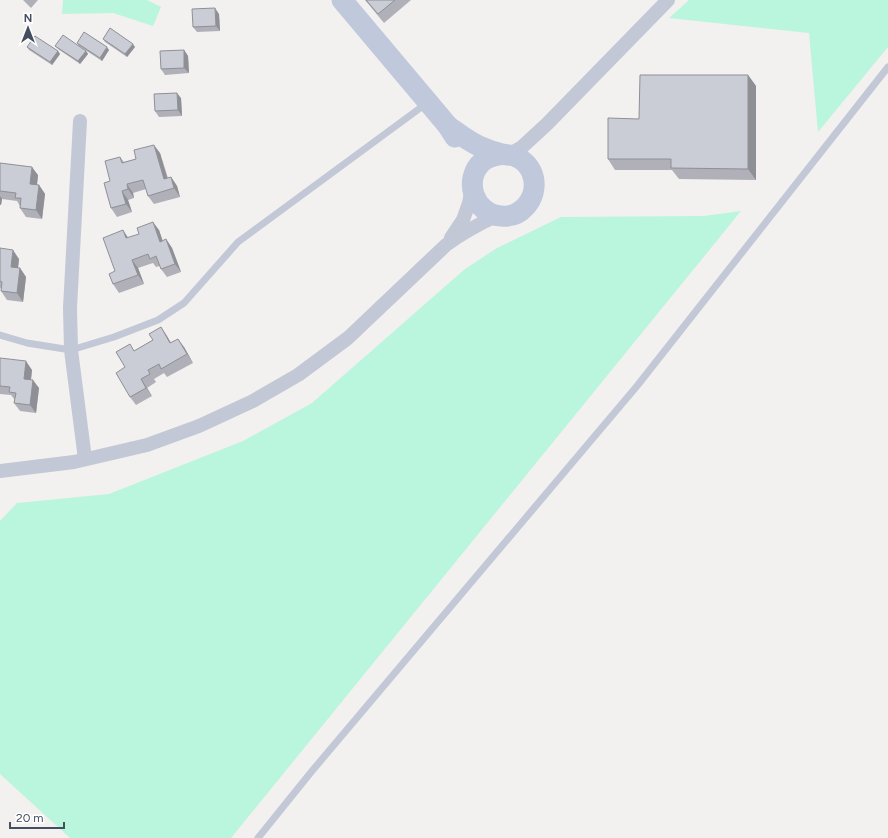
<svg xmlns="http://www.w3.org/2000/svg" width="888" height="838" viewBox="0 0 888 838" font-family="Figtree,sans-serif">
<rect width="100%" height="100%" fill="#f3f0f0"/>
<!-- green -->
<g fill="#baf5dd">
<path d="M63,0H147L161,7L153,26L113,13L62,14Z"/>
<path d="M689,0H888V47L818,132L809,33L669,18Z"/>
<path d="M741,211L231,838H70L0,774V521L17,503L109,494L243,441L312,403L465,269L497,248L561,217L704,216Z"/>
</g>
<g fill="none" stroke-linecap="round" stroke-linejoin="round">
<!-- lane -->
<g stroke="#c2c8d6" stroke-width="7">
<path d="M0,335L27,343L71,350L114,337L158,320L184,303L238,242L427,103"/>
<path d="M258,838L312,771L637,386L888,67"/>
</g>
<!-- street -->
<g stroke="#c2c8d6" stroke-width="14">
<path d="M80,121L70,308L71,350L85,459"/>
<path d="M508,155L522,147L547,124L668,0"/>
<path d="M451,238L463,220L469,203L472,188"/>
<path d="M0,471L74,462L147,445L199,426L253,401L298,375L348,338L446,245C462,233 479,224 496,216"/>
</g>
<!-- secondary -->
<g stroke="#c0c8db" stroke-width="21">
<path d="M342,0L448,126L455,137"/>
<path d="M448,126C458,133 468,141 479,146C486,149 494,152 502,154C506,155 510,155 514,156C536,164 540,190 526,206C519,214 510,217 501,216C474,214 462,179 483,161C489,156 496,155 503,154"/>
</g>
</g>
<!-- wall -->
<g fill="#afb0b8">
<path d="M23,0H38L31,8Z"/>
<path d="M365,0H411L384,23Z"/>
<path d="M219,14L220,31L197,32L193,27Z"/>
<path d="M103,39L135,47L127,57L105,42Z"/>
<path d="M77,43L109,50L102,61L79,46Z"/>
<path d="M55,46L86,51L88,54L80,64L58,49Z"/>
<path d="M27,47L58,51L60,54L52,65L29,50Z"/>
<path d="M184,50L188,56L189,73L165,75L161,69Z"/>
<path d="M748,75L756,86V180L679,179L672,170H615L608,159L639,119Z"/>
<path d="M181,98L182,116L159,117L155,111Z"/>
<path d="M160,153L168,178L171,177L177,186L180,197L154,204L148,196L146,189L133,193L134,198L128,200L132,212L117,217L111,208L120,157L124,162Z"/>
<path d="M0,163L38,175L37,185H39L45,194L42,219L26,217L20,208V206L17,201L2,199L1,205H0Z"/>
<path d="M159,230L162,241L166,239L172,248L181,272L167,277L161,269L160,266L156,267L153,263L138,268L144,284L119,293L113,284L128,238Z"/>
<path d="M0,248L19,259L18,268H20L26,277L23,302L7,300L1,291V289L0,287Z"/>
<path d="M161,327L171,343L184,347L193,363L167,377L164,373L154,379L156,382L147,388L152,396L136,405L130,397L125,367L134,351L153,340Z"/>
<path d="M0,358L32,370L31,380L39,388L36,413L20,411L14,403L15,400L11,395L0,394Z"/>
</g>
<!-- shaded-wall -->
<g fill="#8e9096">
<path d="M215,8L219,14L220,31L216,26Z"/>
<path d="M133,44L135,47L127,57L125,54Z"/>
<path d="M107,47L109,50L102,61L100,58Z"/>
<path d="M184,50L188,56L189,73L184,68Z"/>
<path d="M58,51L60,54L52,65L50,62Z"/>
<path d="M86,51L88,54L80,64L78,61Z"/>
<path d="M748,75L756,86V180L748,169Z"/>
<path d="M177,93L181,98L182,116L178,110Z"/>
<path d="M154,145L160,153L170,188L164,179Z"/>
<path d="M32,167L38,175L36,193L30,184Z"/>
<path d="M171,177L177,186L180,197L174,188Z"/>
<path d="M127,184L133,193L134,198L128,189Z"/>
<path d="M39,185L45,194L42,219L36,210Z"/>
<path d="M122,191L128,200L132,212L126,204Z"/>
<path d="M0,196L2,199L1,205L0,204Z"/>
<path d="M153,222L159,230L166,250L160,242Z"/>
<path d="M123,230L129,239L126,238Z"/>
<path d="M166,239L172,248L181,272L175,264Z"/>
<path d="M13,250L19,259L17,276L11,267Z"/>
<path d="M132,260L138,268L144,284L138,275Z"/>
<path d="M20,268L26,277L23,302L17,293Z"/>
<path d="M161,327L167,336L176,352L170,343Z"/>
<path d="M178,339L184,347L193,363L187,354Z"/>
<path d="M26,361L32,370L30,387L24,379Z"/>
<path d="M141,379L147,388L152,396L146,388Z"/>
<path d="M33,380L39,388L36,413L30,405Z"/>
</g>
<!-- building -->
<g fill="#cbcdd6" stroke="#8e9096">
<path d="M366,0H395L378,14Z"/>
<path d="M215,8L216,26L193,27L192,9Z"/>
<path d="M110,28L133,44L125,54L103,39Z"/>
<path d="M84,32L107,47L100,58L77,43Z"/>
<path d="M63,35L86,51L78,61L55,46Z"/>
<path d="M35,36L58,51L50,62L27,47Z"/>
<path d="M184,50V68L161,69L160,51Z"/>
<path d="M640,75H748V169L671,168V159H608V118L639,119Z"/>
<path d="M177,93L178,110L155,111L154,94Z"/>
<path d="M154,145L164,179L171,177L174,188L148,196L143,180L127,184L128,189L122,191L126,204L111,208L104,183L110,181L105,161L120,157L122,163L136,159L134,150Z"/>
<path d="M0,163L32,167L30,184L39,185L36,210L20,208L21,198H15L16,193L0,191Z"/>
<path d="M153,222L160,242L166,239L175,264L161,269L156,256L150,259L148,254L132,260L138,275L113,284L109,274L115,271L103,238L123,230L126,238L139,234L137,228Z"/>
<path d="M0,248L13,250L11,267L20,268L17,293L1,291L2,282L0,281Z"/>
<path d="M161,327L170,343L178,339L187,354L161,369L159,364L148,370L150,374L141,379L146,388L130,397L116,373L125,367L116,352L130,344L134,351L153,340L149,334Z"/>
<path d="M0,358L26,361L24,379L33,380L30,405L14,403L16,393L9,392L10,387L0,386Z"/>
</g>
<!-- north arrow -->
<g transform="translate(28 28)" stroke="#ffffff" stroke-width="3" paint-order="stroke">
<path d="M0-3L7 15L0 10L-7 15Z" fill="#454e60"/>
<text y="-6" font-size="11" font-weight="bold" text-anchor="middle" fill="#454e60">N</text>
</g>
<!-- scale -->
<path d="M10 822v6h54v-6" fill="none" stroke="#454e60" stroke-width="2"/>
<text x="16" y="822" font-size="12" fill="#454e60" stroke="#ffffff" stroke-width="3" paint-order="stroke">20 m</text>
</svg>
